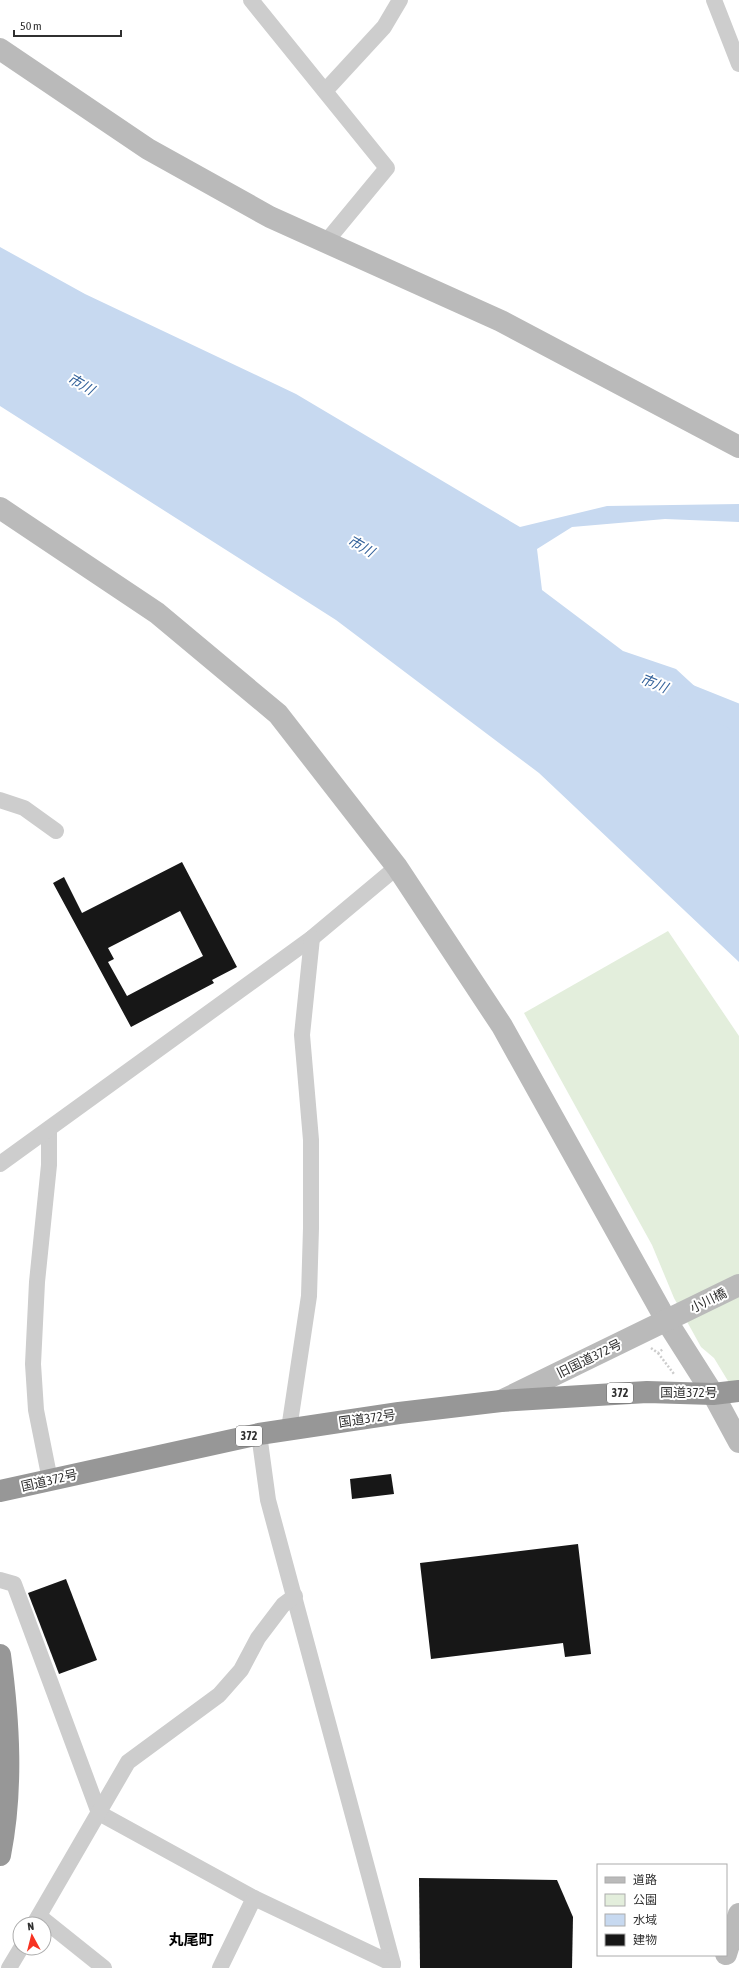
<svg xmlns="http://www.w3.org/2000/svg" width="739" height="1968" viewBox="0 0 739 1968" font-family="'Asap Condensed','Noto Sans JP',sans-serif">
<rect width="100%" height="100%" fill="#fff"/>
<!-- green -->
<path fill="#e3eedc" d="M668,931L739,1036V1399L714,1358L701,1347L674,1298L652,1245L524,1013Z"/>
<!-- water -->
<path fill="#c7d9f0" d="M0,247L85,294L296,394L520,527L607,506L739,504V522L665,519L572,527L537,549L542,590L623,651L676,669L739,727V962L539,773L336,620L0,406Z"/>
<g fill="none" stroke-linecap="round" stroke-linejoin="round">
<!-- river -->
<path stroke="#c7d9f0" stroke-width="26" d="M688,697L733,715L739,720"/>
</g>
<!-- building -->
<g fill="#171717" fill-rule="evenodd">
<path d="M182,862L237,967L212,980L214,983L131,1027L53,883L64,877L82,913ZM180,911L203,956L127,996L108,962L114,959L108,948Z"/>
<path d="M391,1474L394,1494L352,1499L350,1479Z"/>
<path d="M578,1544L591,1654L565,1657L563,1643L431,1659L420,1563Z"/>
<path d="M66,1579L97,1660L59,1674L28,1593Z"/>
<path d="M419,1878L557,1880L573,1917L572,1968H420Z"/>
</g>
<g fill="none" stroke-linecap="round" stroke-linejoin="round">
<!-- path -->
<g stroke="#cdcdcd" stroke-width="2.5" stroke-dasharray="2 2" stroke-linecap="butt">
<path d="M651,1348L658,1353L663,1349"/>
<path d="M658,1353L674,1374"/>
</g>
<!-- street -->
<g stroke="#cdcdcd" stroke-width="16">
<path d="M251,0L387,168L325,243"/>
<path d="M714,0L739,64"/>
<path d="M325,91L384,27L400,0"/>
<path d="M0,800L24,808L56,831"/>
<path d="M49,1129V1165L37,1282L33,1364L36,1410L50,1480"/>
<path d="M0,1164L312,938L397,867"/>
<path d="M289,1429L309,1296L311,1228V1140L302,1035L312,938"/>
<path d="M259,1434L268,1500L393,1964L392,1968"/>
<path d="M0,1580L14,1584L99,1813L254,1898L393,1964"/>
<path d="M39,1916L104,1968"/>
<path d="M34,1924L128,1762L219,1695L241,1670L258,1638L283,1605L295,1596"/>
<path d="M9,1968L21,1948"/>
<path d="M220,1968L254,1898"/>
</g>
<!-- secondary -->
<g stroke="#bababa" stroke-width="22">
<path d="M0,49L148,149L270,217L501,321L739,447"/>
<path d="M0,508L157,613L278,714L397,867L502,1026L666,1320L713,1394L739,1442"/>
<path d="M501,1401L739,1285"/>
<path d="M726,1954L739,1914"/>
</g>
<!-- highway -->
<g stroke="#979797" stroke-width="22">
<path d="M0,1491L259,1434L399,1413L501,1401L647,1392L713,1394L739,1391"/>
<path d="M0,1655C9,1722 13,1789 0,1855"/>
</g>
</g>
<g text-anchor="middle" stroke-width="4" stroke-linejoin="round" paint-order="stroke">
<!-- shield labels -->
<g fill="#fff" stroke="#6e6e6e" stroke-width="1">
<rect x="607" y="1383" width="26" height="20" rx="3"/>
<rect x="236" y="1426" width="26" height="20" rx="3"/>
</g>
<g font-size="12" font-weight="bold" fill="#303030">
<text x="620" y="1397">372</text>
<text x="249" y="1440">372</text>
</g>
<!-- street labels -->
<g font-size="13" fill="#303030" stroke="#fff">
<text transform="translate(708 1300) rotate(-26)" y="5">小川橋</text>
<text transform="translate(589 1358) rotate(-26)" y="5">旧国道372号</text>
<text x="689" y="1397">国道372号</text>
<text transform="translate(367 1418) rotate(-8)" y="5">国道372号</text>
<text transform="translate(49 1480) rotate(-13)" y="5">国道372号</text>
</g>
<!-- water labels -->
<g font-size="14" font-style="italic" fill="#35639b" stroke="#fff">
<text transform="translate(81 384) rotate(30)" y="5">市川</text>
<text transform="translate(361 546) rotate(30)" y="5">市川</text>
<text transform="translate(654 683) rotate(22)" y="5">市川</text>
</g>
<!-- quarter labels -->
<g font-size="15" font-weight="bold" fill="#000" stroke="#fff">
<text x="191" y="1945">丸尾町</text>
</g>
</g>
<!-- legend -->
<rect x="597" y="1864" width="130" height="92" fill="#ffffff" stroke="#acacac"/>
<rect x="605" y="1877" width="20" height="6" fill="#bababa" stroke="#acacac"/>
<text x="633" y="1884" font-size="12" fill="#303030">道路</text>
<rect x="605" y="1894" width="20" height="12" fill="#e3eedc" stroke="#acacac"/>
<text x="633" y="1904" font-size="12" fill="#303030">公園</text>
<rect x="605" y="1914" width="20" height="12" fill="#c7d9f0" stroke="#acacac"/>
<text x="633" y="1924" font-size="12" fill="#303030">水域</text>
<rect x="605" y="1934" width="20" height="12" fill="#171717" stroke="#acacac"/>
<text x="633" y="1944" font-size="12" fill="#303030">建物</text>
<!-- north arrow -->
<g transform="translate(32 1936) rotate(353)"><circle r="19" fill="#ffffff" stroke="#acacac"/>
<path d="M0-3L7 15L0 10L-7 15Z" fill="#f73322"/>
<text y="-6" font-size="11" font-weight="bold" text-anchor="middle" fill="#303030">N</text>
</g>
<!-- scale -->
<path d="M14 30v6h107v-6" fill="none" stroke="#303030" stroke-width="2"/>
<text x="20" y="30" font-size="12" fill="#303030" stroke="#ffffff" stroke-width="3" paint-order="stroke">50 m</text>
</svg>
